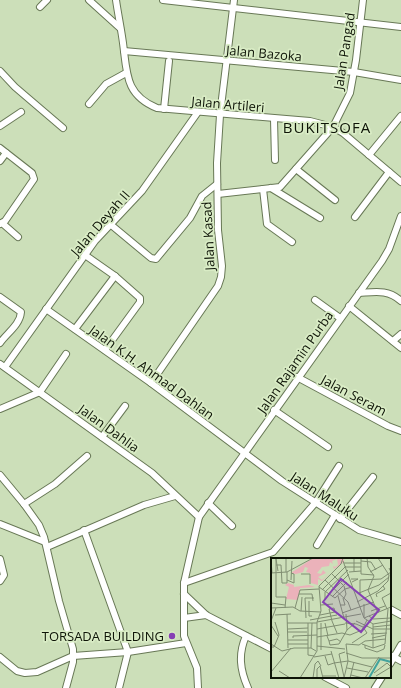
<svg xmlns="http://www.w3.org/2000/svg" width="401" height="688" viewBox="0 0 401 688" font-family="'Open Sans',sans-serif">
<rect width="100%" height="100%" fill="#ccdfb9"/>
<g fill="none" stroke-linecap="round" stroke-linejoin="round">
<!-- minor casing -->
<g stroke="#687856" stroke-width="8">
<g id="minor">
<path d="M89,0L120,28"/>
<path d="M116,0C118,14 121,28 123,43C127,73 125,95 157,108L310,121L333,127L343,133L401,182"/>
<path d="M163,0L401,27"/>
<path d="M40,7L47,0"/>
<path d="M124,51L354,72L401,80"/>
<path d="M0,71L15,87L63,128"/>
<path d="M89,104L106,84L126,73"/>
<path d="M164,109L169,61"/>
<path d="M274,119L275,160"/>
<path d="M0,126L21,112"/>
<path d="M0,148L32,173L34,179L5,221L0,224"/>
<path d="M369,155L401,116"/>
<path d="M0,161L6,153"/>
<path d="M296,169L335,200"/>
<path d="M271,188L320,218"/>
<path d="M263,189L267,224L292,242"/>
<path d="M218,194L280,187L333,127L350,93L356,60L363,0"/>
<path d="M355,217L389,172"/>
<path d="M2,223L18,237"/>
<path d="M110,224L151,258L156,259L190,218L202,196L217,184"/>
<path d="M85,255L115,276L140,298V302L105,350"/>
<path d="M359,293C375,292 388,289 401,301"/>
<path d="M0,297L21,312C20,325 7,333 0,343"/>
<path d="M315,300L340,318"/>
<path d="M349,306L401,348"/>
<path d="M46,309L151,383L282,481L359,530L401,542"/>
<path d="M75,329L115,276"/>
<path d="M393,341L401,334"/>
<path d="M0,364L152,473L199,517"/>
<path d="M5,367L95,241L142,191L198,112"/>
<path d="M297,377L388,426L401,431"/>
<path d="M151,383L218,286L221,277L222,266L218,230L217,163L220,115L234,0"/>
<path d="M0,409L40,392L66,354"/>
<path d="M274,410L328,447"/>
<path d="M102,437L125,406"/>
<path d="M0,475L24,504L39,525L44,537L59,601L73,649V662L66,688"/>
<path d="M208,503L232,526"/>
<path d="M24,504L55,484L87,456"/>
<path d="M340,519L373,477"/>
<path d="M0,524L45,542"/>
<path d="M84,530L128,652L119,688"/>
<path d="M317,545L335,515"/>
<path d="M47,547L144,505L175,496"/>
<path d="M0,559L4,575L0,581"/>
<path d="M184,583L273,552L316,502L339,466"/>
<path d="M184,594L206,615L272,649"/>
<path d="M390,609L401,615"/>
<path d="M184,618L206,615"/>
<path d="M246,636C238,654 240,670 248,688"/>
<path d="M390,655L401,661"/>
<path d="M0,657L17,671L25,673L37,672L73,656L128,652L186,643"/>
<path d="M390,664L401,645"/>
<path d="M325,677L346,688"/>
<path d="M198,688L197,668L184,636V583L199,517L382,261L389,249L401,216"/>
<path d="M375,688L382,677"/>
</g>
</g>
<!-- minor -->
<use href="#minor" stroke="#fff" stroke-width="6"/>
</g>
<!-- markers -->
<circle fill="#8640b4" stroke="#d9ecc5" stroke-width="1.5" cx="172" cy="636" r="4"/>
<g text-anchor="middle" stroke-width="3.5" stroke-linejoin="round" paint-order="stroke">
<!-- street labels -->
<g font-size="13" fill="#0e1407" stroke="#d9ecc5">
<text transform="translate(344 51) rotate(-81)" y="5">Jalan Pangad</text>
<text transform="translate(264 53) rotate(5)" y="5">Jalan Bazoka</text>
<text transform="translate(228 104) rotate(5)" y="5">Jalan Artileri</text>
<text transform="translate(100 223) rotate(-49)" y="5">Jalan Deyah II</text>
<text transform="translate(208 236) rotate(-93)" y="5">Jalan Kasad</text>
<text transform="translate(295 362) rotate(-55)" y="5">Jalan Rajamin Purba</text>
<text transform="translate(152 372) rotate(36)" y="5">Jalan K.H. Ahmad Dahlan</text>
<text transform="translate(354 395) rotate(28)" y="5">Jalan Seram</text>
<text transform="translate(109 428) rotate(36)" y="5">Jalan Dahlia</text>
<text transform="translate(325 496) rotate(33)" y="5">Jalan Maluku</text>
</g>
<!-- poi labels -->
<g font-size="13" fill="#0e1407" stroke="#d9ecc5" text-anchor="end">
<text x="164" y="641">TORSADA BUILDING</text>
</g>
<!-- quarter labels -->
<g font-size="15" letter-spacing="1" fill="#0e1407" stroke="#d9ecc5">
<text x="327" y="133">BUKITSOFA</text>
</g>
</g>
<!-- overview -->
<g transform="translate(271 558)">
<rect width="120" height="120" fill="#ccdfb9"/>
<path d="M42,0H73V4L63,11L62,8L64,9L67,7L66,1L61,3L62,6L59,4L58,8L51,9L46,15L50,16L52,12L55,15L47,19L51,22L59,15L51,23L47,21V27L40,25L39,15L35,14L37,10L34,9L32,14L25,16L20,15ZM17,25L23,27V29L38,27L44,29L29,30L27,42L15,41L18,29L14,27Z" fill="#ebb2ba"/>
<path fill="none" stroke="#43a39d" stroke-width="2" d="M98,120L109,101L120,104"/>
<path fill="none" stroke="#808e72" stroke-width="1" d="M90,0V16L103,17M96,0L97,9L103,18L97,32L107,55M0,2L1,15M72,3L93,60L102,66L120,63M90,3L100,4L105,12M73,5H90M5,7H10L11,25H16V14M75,9H90M7,13L5,1V39H15L14,50M83,13V0M15,14V0M78,14L90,13M99,14L112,7M0,15L16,14L42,0M60,15L73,28L75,36L73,40M30,16H39V26M80,21H87L81,24M16,22L23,25V16L20,15M20,22L21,3M54,22L77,44L80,52M48,29L64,40L74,31L81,29M51,32L75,8M88,35L108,27L118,19M28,36H41L42,43M57,37L78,16M89,37V22L110,21L120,14L118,10M67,38L73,60M61,39L76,24M106,39L105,36L114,31L112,28M54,42V34L77,12M38,43V58H41M86,44L107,33L117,23L118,17L107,0M0,45L14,47M50,47L62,46M69,47H74L72,40M0,50L22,49L29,53L50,54M24,50L29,32L48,31M116,51L111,40L120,35M30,53L31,39M100,53L114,48M71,55L103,44M16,56L17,90M75,56L76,72M4,57L20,56M49,57L64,54L63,50L58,51L61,63M98,58L102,61L120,60M93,59V46M35,60L34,40H43M93,60L120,49M39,62L66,57M0,63L5,50M61,63L66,75M85,63L102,71M46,64L90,56M16,65H46M37,65V97L43,98M50,65V92M54,65L57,78M74,65L85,66L92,69L96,75L81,85M0,67L7,78M102,69L120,67M17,71L37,70M46,71L74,66M102,71H120M17,74H36M100,76L116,75M56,78L58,83L66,81L70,84M46,79L71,75L79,77L91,72L96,62M22,80V78L46,77M101,80L115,77M17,82H37M58,83L59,87L68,86L76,72L84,65M0,86L11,93L23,90H40L45,93M17,86H37M91,86L102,90L114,86L117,51M94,87V90L106,94L113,91L114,87M46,88L74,91M0,89H3L8,77L4,64M40,90L41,65M102,90V66M60,93L68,120M75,95L91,100H120M54,98L57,107L63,105M43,99L61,96M63,105L77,103L101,109M76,110L97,114M8,113L19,120M0,114L20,90M103,115L116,105L120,109M80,117L92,120M52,118H65M105,118L120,109M73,119L68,96L74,94M29,120L46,93V64L50,53L48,28L70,6L72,0M42,120L44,106L47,103L50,108M46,120V111L49,108L52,120M73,120L77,103L75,86L88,87L94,83L115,81M79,120L83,104M94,120L108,99"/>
<path fill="#8640b4" fill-opacity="0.15" stroke="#8640b4" stroke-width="2" d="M70,21L108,52L90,74L52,44Z"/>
<rect width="120" height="120" fill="none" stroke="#0e1407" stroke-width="2"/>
</g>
</svg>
